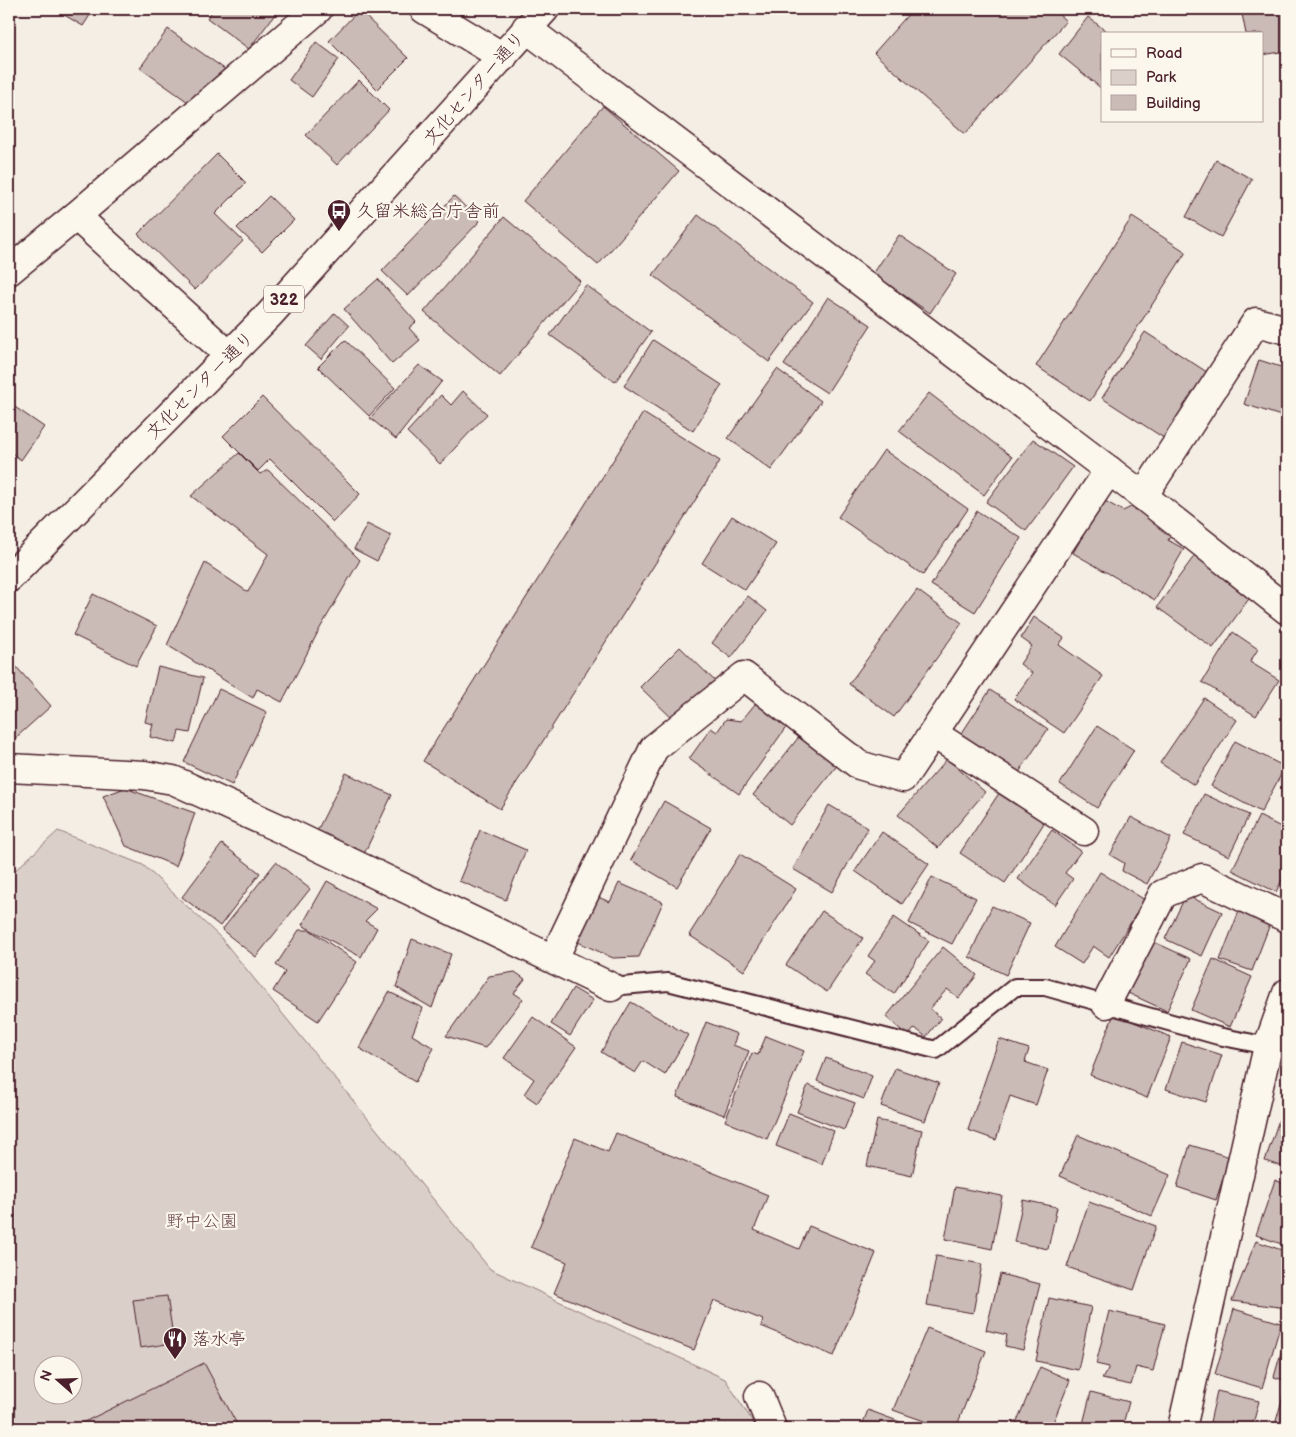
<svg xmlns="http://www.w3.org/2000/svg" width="1296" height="1437" viewBox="0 0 1296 1437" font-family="'Balsamiq Sans','Klee One',sans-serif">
<rect width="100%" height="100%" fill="#f4eee4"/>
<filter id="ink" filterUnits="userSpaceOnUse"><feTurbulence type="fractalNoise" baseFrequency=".02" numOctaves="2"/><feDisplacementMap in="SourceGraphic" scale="10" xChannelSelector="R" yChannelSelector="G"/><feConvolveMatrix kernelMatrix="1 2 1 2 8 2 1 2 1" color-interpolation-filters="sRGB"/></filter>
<g filter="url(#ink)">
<!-- green -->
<path fill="#dbd0c9" stroke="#92787a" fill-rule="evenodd" d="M58,831L143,865L221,938L490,1269L725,1379L757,1428H9V876ZM42,1364H72V1394H42Z"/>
<!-- building -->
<g fill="#cabbb6" stroke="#4a1f2b">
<path d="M54,9H94L83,26Z"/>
<path d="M214,9H279L249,49L207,18Z"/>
<path d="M829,9H842L836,16Z"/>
<path d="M913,9H1053L1066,21L965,134L874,53Z"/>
<path d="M1241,9H1287V51L1262,55V34H1246Z"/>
<path d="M359,10L408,58L377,89L329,41Z"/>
<path d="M1088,17L1110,34H1102V89L1059,54Z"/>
<path d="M168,29L226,70L198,109L140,68Z"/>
<path d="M316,42L339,59L312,97L289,80Z"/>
<path d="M359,80L389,110L337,165L306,135Z"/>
<path d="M603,106L679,171L598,265L523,201Z"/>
<path d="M217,154L246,183L215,214L243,241L195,290L138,234Z"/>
<path d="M1216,160L1252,179L1221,237L1186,217Z"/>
<path d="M269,196L294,220L262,252L237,228Z"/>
<path d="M454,196L480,221L408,296L382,271Z"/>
<path d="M698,215L813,302L769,362L653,275Z"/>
<path d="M504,217L580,281L500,376L424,312Z"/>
<path d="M1132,217L1186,252L1090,401L1036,366Z"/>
<path d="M899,235L956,274L930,313L873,274Z"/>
<path d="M378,279L416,322L409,328L420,340L392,364L344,309Z"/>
<path d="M586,285L651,332L615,382L550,335Z"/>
<path d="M828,297L871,325L827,393L784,365Z"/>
<path d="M335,313L349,326L321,359L306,346Z"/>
<path d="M1145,332L1213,376L1170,442L1102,398Z"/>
<path d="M345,340L395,388L369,416L318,367Z"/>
<path d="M653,340L722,385L693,431L624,386Z"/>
<path d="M1259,360L1287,369V418L1244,404Z"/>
<path d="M419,365L442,381L396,439L370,418Z"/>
<path d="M777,369L821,401L771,470L728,438Z"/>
<path d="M463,391L487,414L440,464L407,432L441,395L451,405Z"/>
<path d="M929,393L1012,457L984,495L899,431Z"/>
<path d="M262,397L360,494L333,522L270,459L258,471L223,436Z"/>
<path d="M9,403L44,427L21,460L9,451Z"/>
<path d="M643,413L720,461L500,809L423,761Z"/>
<path d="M1033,439L1073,467L1026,531L986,502Z"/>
<path d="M884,450L968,509L923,575L838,517Z"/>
<path d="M239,453L260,474L268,470L360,560L319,630L282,702L257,689L253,698L167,645L205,563L248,592L268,554L191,496Z"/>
<path d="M1103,500L1123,511L1131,507L1174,531L1168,540L1184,549L1155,600L1073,553Z"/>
<path d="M977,511L1021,538L975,612L931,585Z"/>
<path d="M732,516L776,544L745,590L702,563Z"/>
<path d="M367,524L391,536L377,561L354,549Z"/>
<path d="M1195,555L1251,596L1213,648L1157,607Z"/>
<path d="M917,590L962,623L894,717L849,684Z"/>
<path d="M93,594L157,626L136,666L73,635Z"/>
<path d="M748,596L767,611L731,658L712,643Z"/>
<path d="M1034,617L1064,638L1059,645L1103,676L1064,733L1014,699L1032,673L1020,664L1032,646L1021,638Z"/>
<path d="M1233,632L1258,649L1250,662L1279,680L1256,716L1202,682Z"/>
<path d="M680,647L721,687L681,727L640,687Z"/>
<path d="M12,662L51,706L11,742L9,739V666Z"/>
<path d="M158,667L203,678L190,733L179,731L176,743L150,737L153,724L145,722Z"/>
<path d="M219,689L267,712L232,785L184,762Z"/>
<path d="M990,690L1048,729L1016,777L958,739Z"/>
<path d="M1204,698L1237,720L1194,785L1160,763Z"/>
<path d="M756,703L789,723L739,794L689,759L711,728L717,732L726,719L741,721Z"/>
<path d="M1097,726L1134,750L1097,808L1060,784Z"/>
<path d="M802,733L839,763L790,825L753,795Z"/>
<path d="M1235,741L1285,767L1261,812L1211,786Z"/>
<path d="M947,759L985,792L938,848L898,815Z"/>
<path d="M346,773L392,795L363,856L316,833Z"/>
<path d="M9,781H13L9,820Z"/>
<path d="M1003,787L1048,817L1005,883L960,853Z"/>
<path d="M125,788L195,813L176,866L126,846L103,796Z"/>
<path d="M1204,794L1249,815L1229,856L1184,835Z"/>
<path d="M664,801L711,828L677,887L631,860Z"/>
<path d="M829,805L868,828L832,892L793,869Z"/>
<path d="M1259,816L1287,830V870L1276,892L1232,870Z"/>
<path d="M1131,817L1171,838L1147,884L1122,871L1124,863L1110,855Z"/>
<path d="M480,830L526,850L506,900L459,881Z"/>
<path d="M1052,830L1081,851L1065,873L1073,879L1055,905L1018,879Z"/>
<path d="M882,832L929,864L902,904L855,871Z"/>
<path d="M222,844L260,873L220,926L182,897Z"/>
<path d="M740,854L796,889L744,971L689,935Z"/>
<path d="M276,862L310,889L256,957L222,930Z"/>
<path d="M1100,872L1145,900L1109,957L1093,946L1082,964L1055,947Z"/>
<path d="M932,877L976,898L952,944L909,923Z"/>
<path d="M327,881L377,909L365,921L377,928L361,957L302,925Z"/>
<path d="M619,883L663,902L639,957L613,958L578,942L598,897L610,902Z"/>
<path d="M1186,895L1222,912L1202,956L1165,939Z"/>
<path d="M992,906L1030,923L1006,975L969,957Z"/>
<path d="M1241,906L1272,919L1252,971L1220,960Z"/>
<path d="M822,911L863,938L827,992L786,965Z"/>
<path d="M894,917L929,941L894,994L865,974L875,961L868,956Z"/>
<path d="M299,930H310L357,962L318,1021L273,991L285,972L276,965Z"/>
<path d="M412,939L451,954L432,1008L396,987Z"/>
<path d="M1152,941L1191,959L1167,1011L1128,993Z"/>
<path d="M943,947L977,975L959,998L947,989L930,1009L941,1018L926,1037L915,1028L908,1036L886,1017Z"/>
<path d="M1213,959L1252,977L1230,1027L1191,1010Z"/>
<path d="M515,972L525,979L514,993L523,999L485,1048L446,1036L489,976Z"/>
<path d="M573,988L593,1000L570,1036L551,1024Z"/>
<path d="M389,992L423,1008L412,1035L434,1048L415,1082L359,1048Z"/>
<path d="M631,1002L688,1035L665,1075L643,1061L635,1073L601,1052Z"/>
<path d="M1114,1014L1171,1037L1147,1098L1090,1075Z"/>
<path d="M533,1017L576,1047L537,1103L524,1094L534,1079L504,1058Z"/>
<path d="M706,1022L737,1034L733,1045L749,1051L724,1115L677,1097Z"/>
<path d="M766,1036L804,1051L767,1139L725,1121L752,1053L758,1055Z"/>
<path d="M999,1039L1029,1049L1025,1062L1048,1070L1036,1105L1010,1096L996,1140L968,1130Z"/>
<path d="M1182,1042L1222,1055L1206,1102L1166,1089Z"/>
<path d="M826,1058L872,1076L864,1099L817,1081Z"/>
<path d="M895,1068L939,1083L925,1121L881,1106Z"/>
<path d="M808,1085L855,1103L844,1130L797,1112Z"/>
<path d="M1287,1096V1168L1265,1161Z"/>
<path d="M789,1113L834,1131L822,1164L776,1146Z"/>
<path d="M877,1120L922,1130L912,1176L867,1166Z"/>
<path d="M616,1133L768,1195L754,1230L799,1249L809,1226L876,1253L834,1356L761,1326L763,1320L714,1300L694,1350L554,1293L567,1262L531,1247L575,1138L608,1152Z"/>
<path d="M1078,1135L1170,1175L1152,1216L1060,1176Z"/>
<path d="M1190,1145L1230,1157L1216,1200L1177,1187Z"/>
<path d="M1275,1180L1287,1185V1246L1256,1235Z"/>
<path d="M955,1187L1002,1196L992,1249L945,1239Z"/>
<path d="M1023,1200L1057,1207L1048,1249L1014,1242Z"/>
<path d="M1089,1202L1156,1226L1134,1290L1067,1267Z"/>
<path d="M1256,1241L1287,1252V1308L1232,1301Z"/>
<path d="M936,1256L982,1264L973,1313L927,1305Z"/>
<path d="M1000,1274L1040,1284L1023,1350L1005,1346L1007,1335L986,1330Z"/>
<path d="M167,1296L174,1343L140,1348L133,1300Z"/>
<path d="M1049,1298L1091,1307L1078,1370L1036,1361Z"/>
<path d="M1234,1309L1281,1323L1262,1388L1215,1374Z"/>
<path d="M1109,1311L1165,1324L1153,1371L1136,1367L1131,1385L1102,1379L1109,1367L1096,1364Z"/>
<path d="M927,1328L986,1351L956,1428H944L893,1410Z"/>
<path d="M1287,1331V1381L1274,1377Z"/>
<path d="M204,1363L239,1428H72Z"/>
<path d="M1040,1367L1070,1380L1051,1428H1014Z"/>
<path d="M1217,1391L1259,1401L1252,1428H1234L1210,1422Z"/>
<path d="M1091,1392L1129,1402L1122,1428H1082Z"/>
<path d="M1284,1393L1287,1394V1428H1274Z"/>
<path d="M868,1410L911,1426L910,1428H861Z"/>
</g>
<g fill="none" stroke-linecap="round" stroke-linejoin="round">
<!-- lane casing -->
<g stroke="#4a1f2b" stroke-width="20">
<path id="lane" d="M611,987L668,982L936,1050L1015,987H1045L1218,1036L1268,1046"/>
</g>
<!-- street casing -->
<g stroke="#4a1f2b" stroke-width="31">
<g id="street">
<path d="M526,28L1143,496L1287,610"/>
<path d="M76,216L230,356"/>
<path d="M9,271L76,216L318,9"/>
<path d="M1143,496L1256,322L1287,330"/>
<path d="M934,734L1084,831"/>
<path d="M9,768L144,775L173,780L281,829L611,987"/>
<path d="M554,958L654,748L744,676L859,765L903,778L1109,470"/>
<path d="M1106,1004L1163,894L1202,878L1287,918"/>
<path d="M759,1396L772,1428"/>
<path d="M1182,1428L1268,1046L1287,993"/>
</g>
</g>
<!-- secondary casing -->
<g stroke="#4a1f2b" stroke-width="31">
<path id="secondary" d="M424,9L503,57"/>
</g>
<!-- highway casing -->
<g stroke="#4a1f2b" stroke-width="31">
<path id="highway" d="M9,578L270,314L545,9"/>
</g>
<!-- lane -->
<use href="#lane" stroke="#fbf7ec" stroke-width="16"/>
<!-- street -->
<use href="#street" stroke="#fbf7ec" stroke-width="28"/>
<!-- secondary -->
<use href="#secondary" stroke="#fbf7ec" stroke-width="28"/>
<!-- highway -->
<use href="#highway" stroke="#fbf7ec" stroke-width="28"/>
</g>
</g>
<!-- icons -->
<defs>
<g id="bus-pin" transform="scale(1.25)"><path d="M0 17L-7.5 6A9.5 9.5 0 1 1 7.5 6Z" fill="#4a1f2b" stroke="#fbf7ec"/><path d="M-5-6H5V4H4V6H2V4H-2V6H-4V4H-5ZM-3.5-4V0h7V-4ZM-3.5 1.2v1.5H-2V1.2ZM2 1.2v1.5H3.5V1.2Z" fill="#fff"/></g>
<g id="restaurant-pin" transform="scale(1.25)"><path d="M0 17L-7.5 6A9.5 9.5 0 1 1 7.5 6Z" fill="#4a1f2b" stroke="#fbf7ec"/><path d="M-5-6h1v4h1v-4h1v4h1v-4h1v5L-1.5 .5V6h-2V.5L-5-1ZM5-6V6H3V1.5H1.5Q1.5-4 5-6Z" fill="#fff"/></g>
</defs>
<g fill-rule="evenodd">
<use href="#bus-pin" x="339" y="211"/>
<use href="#restaurant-pin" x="175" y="1339"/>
</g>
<g text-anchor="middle" stroke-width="4.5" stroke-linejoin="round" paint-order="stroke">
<!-- shield labels -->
<rect fill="#fbf7ec" stroke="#7f6065" stroke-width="1" x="264" y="285.5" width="40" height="27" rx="4"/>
<g font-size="16" font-weight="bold" fill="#4a1f2b">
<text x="284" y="305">322</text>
</g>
<!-- street labels -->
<g font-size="18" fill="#4a1f2b" stroke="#fbf7ec">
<text transform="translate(474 88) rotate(-49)" y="6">文化センター通り</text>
<text transform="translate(200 385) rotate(-45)" y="6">文化センター通り</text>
</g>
<!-- poi labels -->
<g font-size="18" fill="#4a1f2b" stroke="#fbf7ec" text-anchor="start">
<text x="356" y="217">久留米総合庁舎前</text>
<text x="192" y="1345">落水亭</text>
</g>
<!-- park labels -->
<g font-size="18" fill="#6e4b52" stroke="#fbf7ec">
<text x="202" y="1227">野中公園</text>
</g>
</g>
<!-- margin -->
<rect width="1296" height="1437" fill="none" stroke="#fbf7ec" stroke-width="30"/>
<rect x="15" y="15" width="1266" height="1407" fill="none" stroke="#4a1f2b" stroke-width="2" filter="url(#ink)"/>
<!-- legend -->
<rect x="1101" y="32" width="162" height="90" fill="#fbf7ec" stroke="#b4a19f"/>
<rect x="1111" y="49" width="25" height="8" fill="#fbf7ec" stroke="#b4a19f"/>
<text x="1146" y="58" font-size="15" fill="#4a1f2b">Road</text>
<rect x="1111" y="70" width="25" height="15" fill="#dbd0c9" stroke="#b4a19f"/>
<text x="1146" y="82" font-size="15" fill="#4a1f2b">Park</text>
<rect x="1111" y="95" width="25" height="15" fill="#cabbb6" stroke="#b4a19f"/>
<text x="1146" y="108" font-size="15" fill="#4a1f2b">Building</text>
<!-- north arrow -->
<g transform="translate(58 1380) rotate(290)"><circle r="24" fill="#fbf7ec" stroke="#b4a19f"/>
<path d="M0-4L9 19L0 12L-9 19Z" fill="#4a1f2b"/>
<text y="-8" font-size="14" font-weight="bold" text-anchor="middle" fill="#4a1f2b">N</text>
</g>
</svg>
